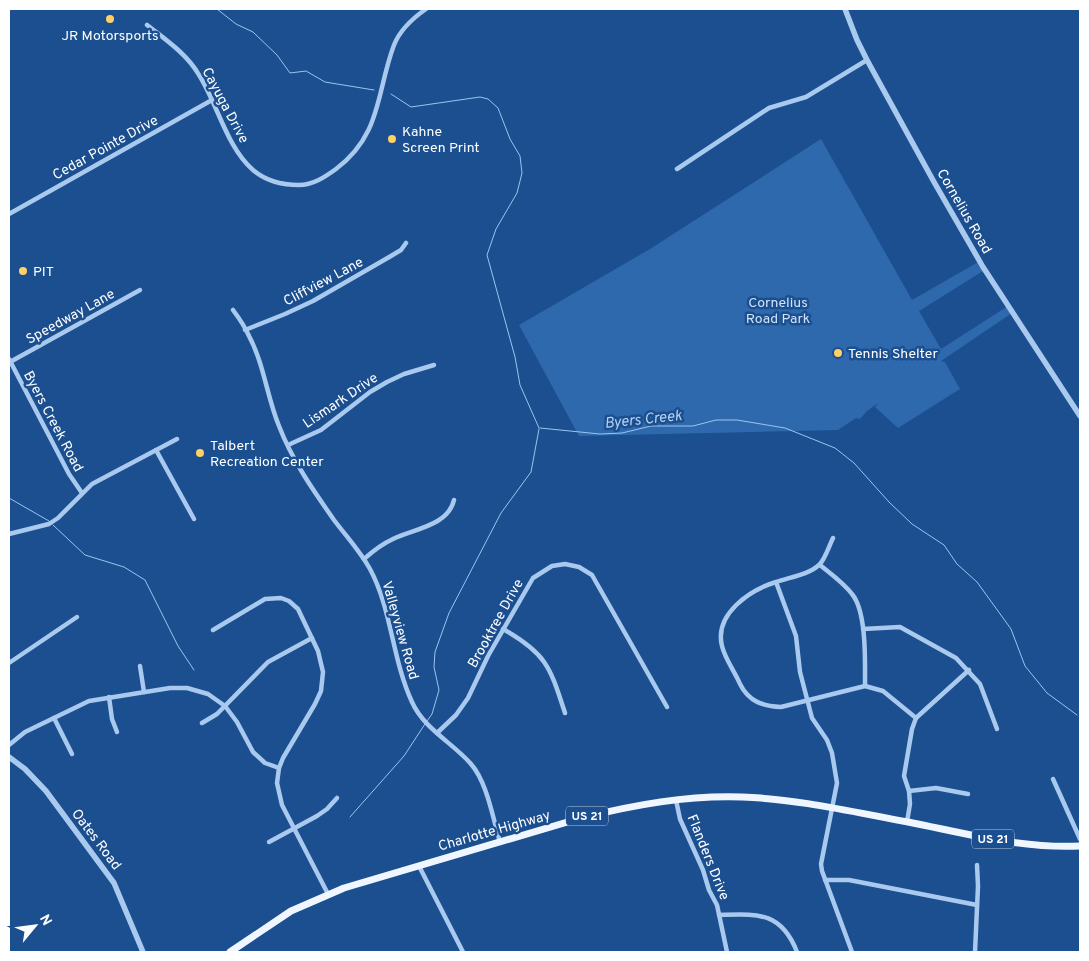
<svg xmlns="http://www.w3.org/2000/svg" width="1089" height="961" viewBox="0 0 1089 961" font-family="Overpass,sans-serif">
<rect width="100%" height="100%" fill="#1b4f8f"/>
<!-- green -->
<path fill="#2e69ad" d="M821,139L912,300L980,261L983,271L919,311L941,349L1008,306L1012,313L941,361L945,362L960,389L898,428L875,407L878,403L867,411L860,419L856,418L838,430L579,436L519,325L650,249Z"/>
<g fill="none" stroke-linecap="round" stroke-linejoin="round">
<!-- stream -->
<g stroke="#9cc4f0" stroke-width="1">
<path d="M217,9L236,24L253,32L277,55L290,73L306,71L325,82L374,90"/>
<path d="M391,94L411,107L480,97L488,99L498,108L510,139L520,156L522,173L517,193L496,229L487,255L515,357L520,385L539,428"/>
<path d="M540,428L600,434L622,433L651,426H693L716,420H737L785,428L835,448L854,463L889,502L912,524L944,545L957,564L977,582L1011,629L1025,666L1047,693L1077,715"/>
<path d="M9,498L49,521"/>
<path d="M53,525L85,555L124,567L145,580L178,646L194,670"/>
<path d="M427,721L432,714L439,690L434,667L435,652L449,613L501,513L531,472L539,429"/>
<path d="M350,817L404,756L425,724"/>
</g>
<!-- minor -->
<g stroke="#a9c9ee" stroke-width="4.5">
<path d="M147,25C166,40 187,54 199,75C217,103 227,148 253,170C266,181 281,185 299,185C313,185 325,177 336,169C382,134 376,93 394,45C400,30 413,18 426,9"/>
<path d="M677,169L769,108L806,97L867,60"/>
<path d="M9,214L212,100"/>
<path d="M233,310C239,318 245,327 249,336C264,364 267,397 279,426C292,460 313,490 334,520C346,536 360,551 370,569C392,610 392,659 412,702C424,729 453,743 471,764C487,782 493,819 500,842"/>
<path d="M245,330L285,314L313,301L391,256L401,250L406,243"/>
<path d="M9,359L69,474L82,493"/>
<path d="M10,362L140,290"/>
<path d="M288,445L321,430L370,392L387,382L404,374L434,365"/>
<path d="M156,450L194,519"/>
<path d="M9,534L49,524L58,518L92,484L177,439"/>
<path d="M833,538C829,546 825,560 819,565C808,575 790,577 776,582C750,590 714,614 722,646C725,659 735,672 740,684C749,702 763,706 781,707L865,686L883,691L916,718"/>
<path d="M364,559C373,551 382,544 393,539C413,529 448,526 454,500"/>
<path d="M820,565C831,574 844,583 852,594C867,612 865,663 865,686"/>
<path d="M776,582L796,636L800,672L812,718L827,740L832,753L837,783L821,864L822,871L852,952"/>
<path d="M503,629C547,654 550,667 565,713"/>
<path d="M863,629L900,627L956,658L980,684L997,729"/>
<path d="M213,630L265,599L281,598L289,601L298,609L318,651L323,672L321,691L315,704L283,758L279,768L277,783L282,805L328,894"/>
<path d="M9,663L77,617"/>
<path d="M140,666L144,692"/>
<path d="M109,697L112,719L117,732"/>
<path d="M54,718L72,754"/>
<path d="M202,723L217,714L268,662L312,638"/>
<path d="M437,733L456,715L468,698L488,656L533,578L552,566L565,564L579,567L592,575L667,707"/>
<path d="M9,745L25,732L89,701L170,688H187L208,694L225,706L237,722L253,752L265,763L279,768"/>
<path d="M1053,779L1080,839"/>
<path d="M909,791L936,788L968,794"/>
<path d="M676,800L680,819L703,870L709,890L717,905L727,952"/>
<path d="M907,822L910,804L909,791L904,776L912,729L916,718L969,670"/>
<path d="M269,842L317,816L327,809L337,798"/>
<path d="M419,866L463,952"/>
<path d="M825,880H849L977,905"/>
<path d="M719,915C757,914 781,911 797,952"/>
<path d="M975,952L978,886L977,865"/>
</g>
<!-- tertiary -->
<g stroke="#a9c9ee" stroke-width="5.5">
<path d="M845,9L857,40L867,60L934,182L983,267L1080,416"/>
<path d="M9,757L25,769L46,791L114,883L143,952"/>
</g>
<!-- primary -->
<path stroke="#f0f6ff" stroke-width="7" d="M230,952L291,911L344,888L581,818C634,805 687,795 742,797C798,799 853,812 908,822C964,833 1022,849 1080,846"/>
</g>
<!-- markers -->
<g fill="#ffd166" stroke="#1b4f8f" stroke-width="2">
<circle cx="110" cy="19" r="5"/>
<circle cx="392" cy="139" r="5"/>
<circle cx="23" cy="271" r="5"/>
<circle cx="838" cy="353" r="5"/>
<circle cx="200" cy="453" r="5"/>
</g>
<g text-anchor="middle" stroke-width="5" stroke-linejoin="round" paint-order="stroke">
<!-- shield labels -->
<g fill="#1b4f8f" stroke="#bbcadd" stroke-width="1">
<rect x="566" y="806.5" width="42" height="19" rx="4"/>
<rect x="972" y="829.5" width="42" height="19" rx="4"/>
</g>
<g font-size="12" font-weight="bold" fill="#fff">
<text x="587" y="820">US 21</text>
<text x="993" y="843">US 21</text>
</g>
<!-- poi labels -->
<g font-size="14" fill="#fff" stroke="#1b4f8f" text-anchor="start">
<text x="110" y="40" text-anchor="middle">JR Motorsports</text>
<text x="402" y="136">Kahne<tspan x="402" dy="16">Screen Print</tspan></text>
<text x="33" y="276">PIT</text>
<text x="848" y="358">Tennis Shelter</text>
<text x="210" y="450">Talbert<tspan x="210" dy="16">Recreation Center</tspan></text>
</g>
<!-- street labels -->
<g font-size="14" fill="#fff" stroke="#1b4f8f">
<text transform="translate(226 105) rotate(62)" y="5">Cayuga Drive</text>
<text transform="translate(105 147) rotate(-29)" y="5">Cedar Pointe Drive</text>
<text transform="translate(965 211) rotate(60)" y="5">Cornelius Road</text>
<text transform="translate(323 281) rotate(-28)" y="5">Cliffview Lane</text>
<text transform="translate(70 316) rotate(-29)" y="5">Speedway Lane</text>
<text transform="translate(340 400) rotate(-34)" y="5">Lismark Drive</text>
<text transform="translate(54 421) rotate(62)" y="5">Byers Creek Road</text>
<text transform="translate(495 623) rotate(-61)" y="5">Brooktree Drive</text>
<text transform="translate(401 630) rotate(74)" y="5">Valleyview Road</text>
<text transform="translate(494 830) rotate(-16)" y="5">Charlotte Highway</text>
<text transform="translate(97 839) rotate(53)" y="5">Oates Road</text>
<text transform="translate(709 857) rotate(68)" y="5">Flanders Drive</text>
</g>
<!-- park labels -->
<g font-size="14" fill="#cfe3fa" stroke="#1b4f8f">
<text x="778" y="307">Cornelius<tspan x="778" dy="16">Road Park</tspan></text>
</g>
<!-- water labels -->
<g font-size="15" font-style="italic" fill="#b5d3f5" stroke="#1b4f8f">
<text transform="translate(643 419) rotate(-6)" y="5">Byers Creek</text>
</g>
</g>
<!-- border -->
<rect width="1089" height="961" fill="none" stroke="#ffffff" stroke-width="20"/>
<!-- north arrow -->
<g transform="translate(35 926) rotate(61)" stroke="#1b4f8f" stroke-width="4" paint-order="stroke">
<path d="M0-4L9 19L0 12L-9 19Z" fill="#ffffff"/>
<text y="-8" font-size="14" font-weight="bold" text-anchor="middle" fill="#ffffff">N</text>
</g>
</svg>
